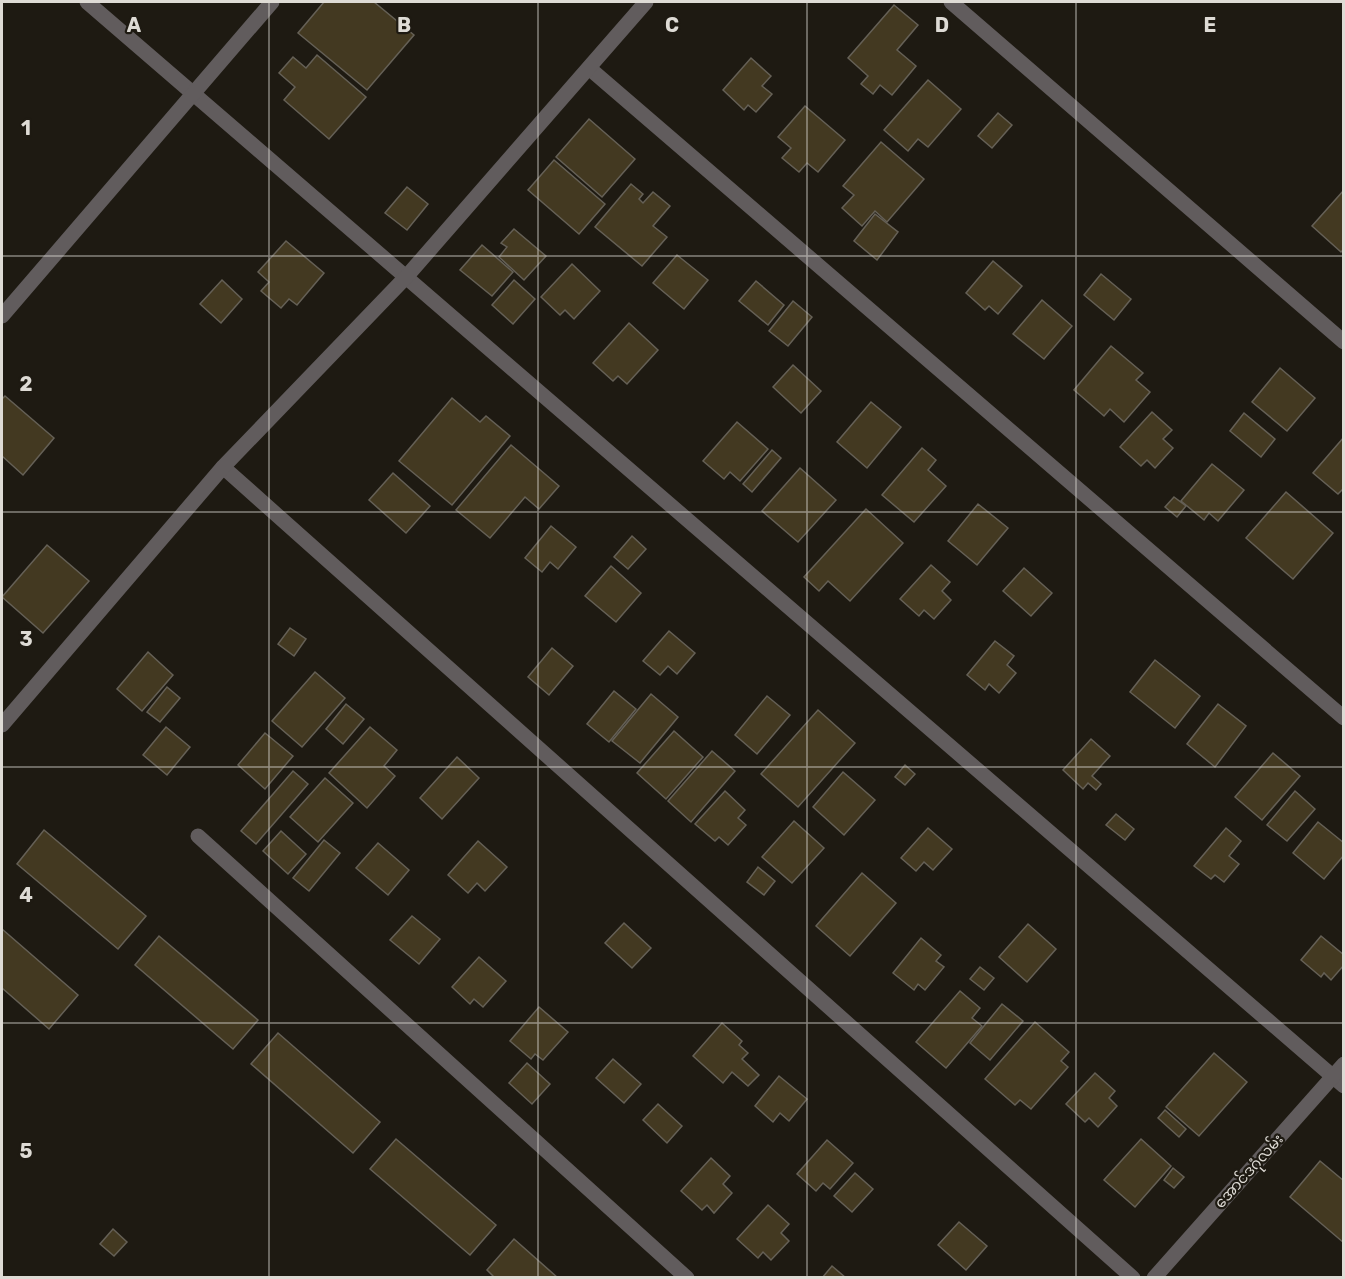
<svg xmlns="http://www.w3.org/2000/svg" width="1345" height="1279" viewBox="0 0 1345 1279" font-family="Rubik,'Noto Sans Myanmar',sans-serif">
<rect width="100%" height="100%" fill="#1e1a12"/>
<!-- building -->
<g fill="#433921" stroke="#656056" stroke-width="1.5">
<path d="M324,2H374L414,35L367,90L298,33Z"/>
<path d="M894,5L918,25L897,50L916,66L892,95L880,85L873,94L861,84L868,76L848,58Z"/>
<path d="M317,55L366,97L329,139L284,100L295,87L279,73L293,57L306,68Z"/>
<path d="M751,58L771,76L762,86L772,94L756,112L748,105L744,110L723,90Z"/>
<path d="M928,80L961,109L928,147L918,139L908,151L884,130Z"/>
<path d="M805,106L845,140L818,172L807,163L799,172L782,158L791,148L778,137Z"/>
<path d="M998,113L1012,125L992,148L978,136Z"/>
<path d="M589,119L635,159L602,197L556,157Z"/>
<path d="M881,142L924,179L887,222L875,211L862,226L842,208L854,195L843,186Z"/>
<path d="M554,160L605,204L579,234L528,190Z"/>
<path d="M631,184L643,194L639,199L643,203L653,192L670,206L653,226L667,237L642,266L595,227Z"/>
<path d="M407,187L428,204L407,230L385,213Z"/>
<path d="M1344,190V249L1341,252L1312,226Z"/>
<path d="M875,214L898,232L877,260L854,241Z"/>
<path d="M514,229L546,256L524,280L499,257L507,247L501,243Z"/>
<path d="M286,241L324,273L297,305L289,299L281,308L261,291L269,282L258,272Z"/>
<path d="M482,245L513,272L492,296L460,270Z"/>
<path d="M677,255L708,280L684,309L653,283Z"/>
<path d="M993,261L1022,286L998,314L989,306L985,310L966,293Z"/>
<path d="M572,264L600,291L574,319L565,310L560,315L541,297Z"/>
<path d="M1101,274L1131,299L1114,320L1084,295Z"/>
<path d="M222,280L242,299L221,323L200,304Z"/>
<path d="M514,280L535,299L513,324L492,305Z"/>
<path d="M756,281L784,305L768,325L739,301Z"/>
<path d="M1042,300L1072,326L1044,359L1013,334Z"/>
<path d="M793,301L812,317L788,346L769,331Z"/>
<path d="M629,323L658,350L627,384L618,376L613,381L593,363Z"/>
<path d="M1111,346L1143,373L1136,380L1150,392L1124,422L1110,409L1104,416L1074,390Z"/>
<path d="M793,365L821,391L801,413L773,387Z"/>
<path d="M1280,368L1315,398L1287,431L1252,402Z"/>
<path d="M5,396L54,438L23,475L2,456V399Z"/>
<path d="M452,398L480,422L486,416L510,436L452,505L399,461Z"/>
<path d="M871,402L901,427L867,468L837,442Z"/>
<path d="M1152,412L1172,430L1163,439L1173,448L1155,468L1147,460L1141,466L1120,447Z"/>
<path d="M1244,413L1275,439L1261,457L1230,431Z"/>
<path d="M737,422L768,449L740,481L730,472L724,479L703,461Z"/>
<path d="M1344,437V488L1338,494L1313,473Z"/>
<path d="M511,445L559,486L539,509L525,497L490,538L456,510Z"/>
<path d="M922,448L936,460L928,470L946,486L914,522L882,495Z"/>
<path d="M772,450L781,458L752,492L743,484Z"/>
<path d="M1212,464L1244,490L1218,521L1209,513L1204,520L1181,501Z"/>
<path d="M800,468L836,500L798,542L762,511Z"/>
<path d="M393,473L430,506L406,533L369,500Z"/>
<path d="M1286,492L1333,533L1293,579L1246,538Z"/>
<path d="M1174,497L1186,506L1177,517L1165,507Z"/>
<path d="M978,504L1008,528L977,565L948,541Z"/>
<path d="M866,509L903,543L850,601L828,581L819,591L804,577Z"/>
<path d="M551,526L576,547L558,569L550,562L542,572L525,558Z"/>
<path d="M632,536L646,549L628,569L614,557Z"/>
<path d="M47,545L89,581L43,633L2,597Z"/>
<path d="M931,565L950,582L942,591L951,600L934,619L924,610L919,616L900,599Z"/>
<path d="M611,566L641,593L616,622L585,596Z"/>
<path d="M1024,568L1052,593L1031,616L1003,591Z"/>
<path d="M290,628L306,639L294,656L278,644Z"/>
<path d="M669,631L695,653L677,674L668,666L660,675L643,661Z"/>
<path d="M995,641L1014,656L1007,665L1016,673L999,693L989,684L985,690L967,675Z"/>
<path d="M552,648L573,666L549,695L528,677Z"/>
<path d="M148,652L173,675L142,711L117,689Z"/>
<path d="M1155,660L1200,696L1175,728L1130,692Z"/>
<path d="M315,672L345,698L302,747L272,721Z"/>
<path d="M167,687L180,698L160,722L147,712Z"/>
<path d="M614,691L636,709L609,742L587,724Z"/>
<path d="M651,694L678,717L640,763L612,741Z"/>
<path d="M767,696L790,715L757,754L735,735Z"/>
<path d="M346,704L364,719L343,744L326,729Z"/>
<path d="M1218,704L1246,726L1215,767L1187,744Z"/>
<path d="M818,710L855,743L798,807L761,774Z"/>
<path d="M166,727L190,747L167,775L143,755Z"/>
<path d="M370,727L397,750L384,766L395,776L367,808L329,773Z"/>
<path d="M674,731L703,757L666,799L637,773Z"/>
<path d="M265,733L293,756L265,789L238,765Z"/>
<path d="M1091,739L1110,756L1092,776L1101,784L1096,790L1088,783L1083,789L1063,770Z"/>
<path d="M712,751L735,771L691,822L668,801Z"/>
<path d="M1273,753L1300,776L1262,820L1235,797Z"/>
<path d="M457,757L479,778L442,819L420,798Z"/>
<path d="M905,765L915,774L905,785L895,777Z"/>
<path d="M293,771L308,784L256,844L241,831Z"/>
<path d="M843,772L875,800L844,835L813,807Z"/>
<path d="M325,778L353,803L318,842L290,817Z"/>
<path d="M725,791L745,810L738,818L746,825L728,845L719,837L715,841L695,824Z"/>
<path d="M1295,791L1315,809L1287,841L1267,825Z"/>
<path d="M1116,814L1134,829L1125,840L1106,825Z"/>
<path d="M794,821L824,848L792,883L762,857Z"/>
<path d="M1318,822L1344,843V855L1324,879L1293,853Z"/>
<path d="M928,828L952,849L933,870L924,862L916,871L901,858Z"/>
<path d="M1226,828L1241,841L1229,856L1239,864L1224,882L1215,875L1211,879L1194,866Z"/>
<path d="M44,830L146,916L118,949L17,864Z"/>
<path d="M281,831L306,854L288,874L263,851Z"/>
<path d="M324,840L340,853L309,891L293,878Z"/>
<path d="M478,841L507,867L485,891L477,883L468,893L448,875Z"/>
<path d="M378,843L409,870L388,895L356,868Z"/>
<path d="M758,867L775,881L764,895L747,882Z"/>
<path d="M862,873L896,903L850,956L816,926Z"/>
<path d="M412,916L440,939L419,964L390,940Z"/>
<path d="M624,923L651,948L632,968L605,943Z"/>
<path d="M1028,924L1056,949L1027,982L999,957Z"/>
<path d="M2,929L78,995L49,1029L2,988Z"/>
<path d="M159,936L258,1020L233,1049L135,965Z"/>
<path d="M1321,936L1344,955V965L1331,980L1324,973L1321,977L1301,960Z"/>
<path d="M921,938L941,955L936,961L944,967L925,990L918,984L914,990L893,973Z"/>
<path d="M479,957L506,981L483,1007L474,999L470,1004L452,987Z"/>
<path d="M980,967L994,978L984,990L970,979Z"/>
<path d="M960,991L980,1008L972,1018L982,1026L946,1068L916,1042Z"/>
<path d="M1002,1004L1023,1021L990,1060L970,1043Z"/>
<path d="M539,1007L568,1032L543,1060L535,1054L531,1059L510,1041Z"/>
<path d="M1035,1022L1069,1052L1061,1061L1068,1067L1031,1109L1020,1100L1015,1105L985,1079Z"/>
<path d="M722,1023L742,1041L739,1045L748,1053L742,1059L759,1075L748,1086L732,1072L723,1083L693,1056Z"/>
<path d="M278,1033L380,1122L353,1153L251,1064Z"/>
<path d="M1214,1053L1247,1082L1199,1136L1166,1107Z"/>
<path d="M613,1059L641,1084L624,1103L596,1078Z"/>
<path d="M527,1063L550,1084L532,1104L509,1083Z"/>
<path d="M1095,1073L1115,1091L1109,1098L1117,1106L1098,1127L1089,1118L1085,1122L1066,1104Z"/>
<path d="M779,1076L807,1099L789,1121L780,1113L773,1122L755,1106Z"/>
<path d="M658,1104L682,1126L667,1143L643,1120Z"/>
<path d="M1165,1110L1186,1129L1179,1137L1158,1118Z"/>
<path d="M396,1139L496,1225L470,1255L370,1169Z"/>
<path d="M1141,1139L1171,1166L1135,1207L1104,1180Z"/>
<path d="M827,1140L853,1163L830,1189L823,1183L816,1191L797,1174Z"/>
<path d="M711,1158L730,1176L723,1184L732,1193L714,1213L707,1205L702,1210L681,1191Z"/>
<path d="M1320,1161L1344,1181V1243L1290,1197Z"/>
<path d="M1173,1168L1184,1177L1174,1188L1164,1180Z"/>
<path d="M855,1173L873,1189L852,1212L834,1196Z"/>
<path d="M768,1205L789,1224L781,1233L789,1241L771,1260L763,1252L758,1258L737,1239Z"/>
<path d="M959,1222L987,1246L966,1270L938,1245Z"/>
<path d="M113,1229L127,1242L114,1256L100,1244Z"/>
<path d="M514,1239L558,1278H495L487,1270Z"/>
<path d="M832,1266L846,1278H822Z"/>
</g>
<g fill="none" stroke-linecap="round" stroke-linejoin="round">
<!-- minor -->
<g stroke="#615c5d" stroke-width="15">
<path d="M87,2L1344,1086"/>
<path d="M951,2L1344,342"/>
<path d="M589,68L1344,718"/>
<path d="M2,316L272,2"/>
<path d="M223,467L1133,1278"/>
<path d="M2,725L223,467L407,276L646,2"/>
<path d="M198,836L687,1278"/>
<path d="M1154,1278L1344,1064"/>
</g>
</g>
<!-- grid -->
<path fill="none" stroke="#dedbd5" stroke-width="1.5" stroke-opacity="0.55" d="M269,2V1278M538,2V1278M807,2V1278M1076,2V1278M2,256H1344M2,512H1344M2,767H1344M2,1023H1344"/>
<g text-anchor="middle" stroke-width="4.5" stroke-linejoin="round" paint-order="stroke">
<!-- street labels -->
<g font-size="15" fill="#dedbd5" stroke="#1e1a12">
<text transform="translate(1249 1171) rotate(-48)" y="5">အောင်ဒဂုံလမ်း</text>
</g>
</g>
<g font-size="20" text-anchor="middle" font-weight="bold" fill="#dedbd5" stroke="#1e1a12" stroke-width="4.5" stroke-linejoin="round" paint-order="stroke">
<text x="134" y="32">A</text>
<text x="404" y="32">B</text>
<text x="672" y="32">C</text>
<text x="942" y="32">D</text>
<text x="1210" y="32">E</text>
<text x="26" y="135">1</text>
<text x="26" y="391">2</text>
<text x="26" y="646">3</text>
<text x="26" y="902">4</text>
<text x="26" y="1158">5</text>
</g>
<!-- border -->
<rect width="1345" height="1279" fill="none" stroke="#dedbd5" stroke-width="6"/>
</svg>
